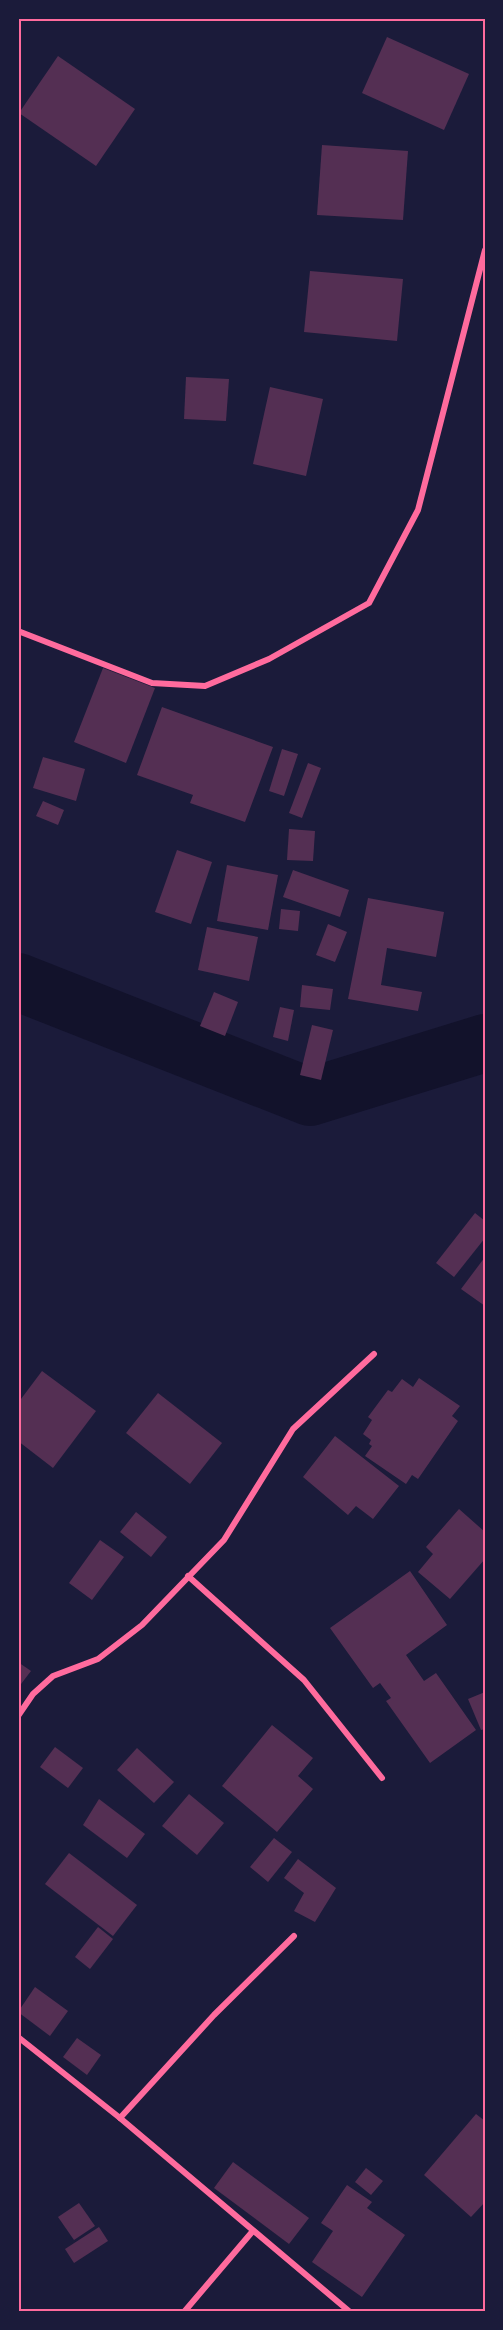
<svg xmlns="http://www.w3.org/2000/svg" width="503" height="2330" viewBox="0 0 503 2330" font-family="'Open Sans',sans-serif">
<rect width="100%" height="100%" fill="#1b1b3a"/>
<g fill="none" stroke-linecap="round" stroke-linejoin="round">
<!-- river -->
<path stroke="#12122b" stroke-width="58" d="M18,982L310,1097L485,1043"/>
</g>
<!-- building -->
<g fill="#542f53">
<path d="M387,37L469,74L444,130L362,93Z"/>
<path d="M58,56L135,109L96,166L19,113Z"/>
<path d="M322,145L408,151L403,220L317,215Z"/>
<path d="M310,271L403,279L397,341L304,332Z"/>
<path d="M186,377L229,379L226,421L184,419Z"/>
<path d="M270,387L323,399L306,476L253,464Z"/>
<path d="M103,668L155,688L126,763L74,742Z"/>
<path d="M162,707L273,747L245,822L190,803L193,795L137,775Z"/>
<path d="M282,749L298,754L284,796L269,791Z"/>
<path d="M43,757L85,769L76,801L33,788Z"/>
<path d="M308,763L321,768L302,818L289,813Z"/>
<path d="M43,801L64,810L58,825L36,816Z"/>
<path d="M289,829L315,831L313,861L287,860Z"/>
<path d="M177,850L212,862L191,924L155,912Z"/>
<path d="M227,865L278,875L268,930L217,921Z"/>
<path d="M293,870L349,890L340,917L283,897Z"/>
<path d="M368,898L444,912L436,957L387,948L381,985L422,992L418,1011L348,999Z"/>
<path d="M281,909L300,911L298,931L279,929Z"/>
<path d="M328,924L347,932L335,962L316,955Z"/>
<path d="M207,927L258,937L249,981L198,970Z"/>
<path d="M302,985L333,989L330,1010L300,1007Z"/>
<path d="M214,992L238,1002L225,1036L200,1026Z"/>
<path d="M280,1007L294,1010L288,1041L273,1037Z"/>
<path d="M312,1025L333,1030L321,1080L300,1075Z"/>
<path d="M475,1213L485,1221V1238L454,1277L436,1263Z"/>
<path d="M485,1257V1306L461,1289Z"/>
<path d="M42,1371L96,1411L53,1468L18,1441V1403Z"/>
<path d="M419,1378L460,1406L452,1416L458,1421L418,1479L412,1475L406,1484L365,1456L372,1446L369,1444L371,1440L363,1434L372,1420L368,1417L388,1390L392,1392L402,1379L413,1387Z"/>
<path d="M158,1393L222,1443L190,1484L126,1433Z"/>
<path d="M335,1436L399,1486L373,1519L356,1506L348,1515L303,1477Z"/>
<path d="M459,1509L485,1532V1559L450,1599L418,1572L433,1554L426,1547Z"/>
<path d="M136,1512L167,1537L151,1557L120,1532Z"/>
<path d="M100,1540L124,1557L92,1600L69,1583Z"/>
<path d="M410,1571L447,1625L406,1655L424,1681L436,1673L476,1730L430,1763L386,1701L391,1698L380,1683L373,1688L330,1628Z"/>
<path d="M18,1662L31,1671L18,1688Z"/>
<path d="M485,1692V1729L481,1730L468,1699Z"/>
<path d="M272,1725L313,1758L298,1776L313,1789L277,1832L222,1786Z"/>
<path d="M55,1747L83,1768L68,1788L40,1767Z"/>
<path d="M137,1748L174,1782L154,1803L117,1770Z"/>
<path d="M189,1794L224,1823L197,1855L162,1826Z"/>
<path d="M99,1799L145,1834L127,1858L83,1825Z"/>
<path d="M274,1838L292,1852L268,1882L250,1867Z"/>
<path d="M69,1853L137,1905L113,1936L45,1884Z"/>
<path d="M298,1859L336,1888L315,1922L294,1911L304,1893L284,1878Z"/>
<path d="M98,1927L113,1939L90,1969L75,1957Z"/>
<path d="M35,1987L68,2011L50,2036L18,2012Z"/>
<path d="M77,2038L101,2055L87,2075L63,2057Z"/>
<path d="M476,2114L485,2121V2202L471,2217L424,2175Z"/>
<path d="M233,2162L309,2218L289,2244L214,2188Z"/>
<path d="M366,2168L383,2181L371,2195L355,2182Z"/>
<path d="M347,2185L372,2202L367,2208L405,2235L362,2297L312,2262L333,2231L321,2223Z"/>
<path d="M79,2203L95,2226L74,2240L58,2217Z"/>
<path d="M99,2227L108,2241L74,2263L65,2249Z"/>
</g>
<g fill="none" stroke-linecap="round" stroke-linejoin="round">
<!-- minor -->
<g stroke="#ff6b9d" stroke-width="6">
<path d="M18,631L152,683L205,686L269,659L369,603L418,510L485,250"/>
<path d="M188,1576L304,1680L382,1778"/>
<path d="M18,1716L33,1694L53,1676L98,1659L142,1625L224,1540L293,1429L374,1354"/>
<path d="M18,2037L120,2118L350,2312"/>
<path d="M120,2118L214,2015L294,1936"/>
<path d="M184,2312L252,2232"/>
</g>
</g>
<!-- border -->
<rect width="503" height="2330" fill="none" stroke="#1b1b3a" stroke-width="39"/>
<rect x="20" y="20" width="464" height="2290" fill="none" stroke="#ff6b9d" stroke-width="2"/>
</svg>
